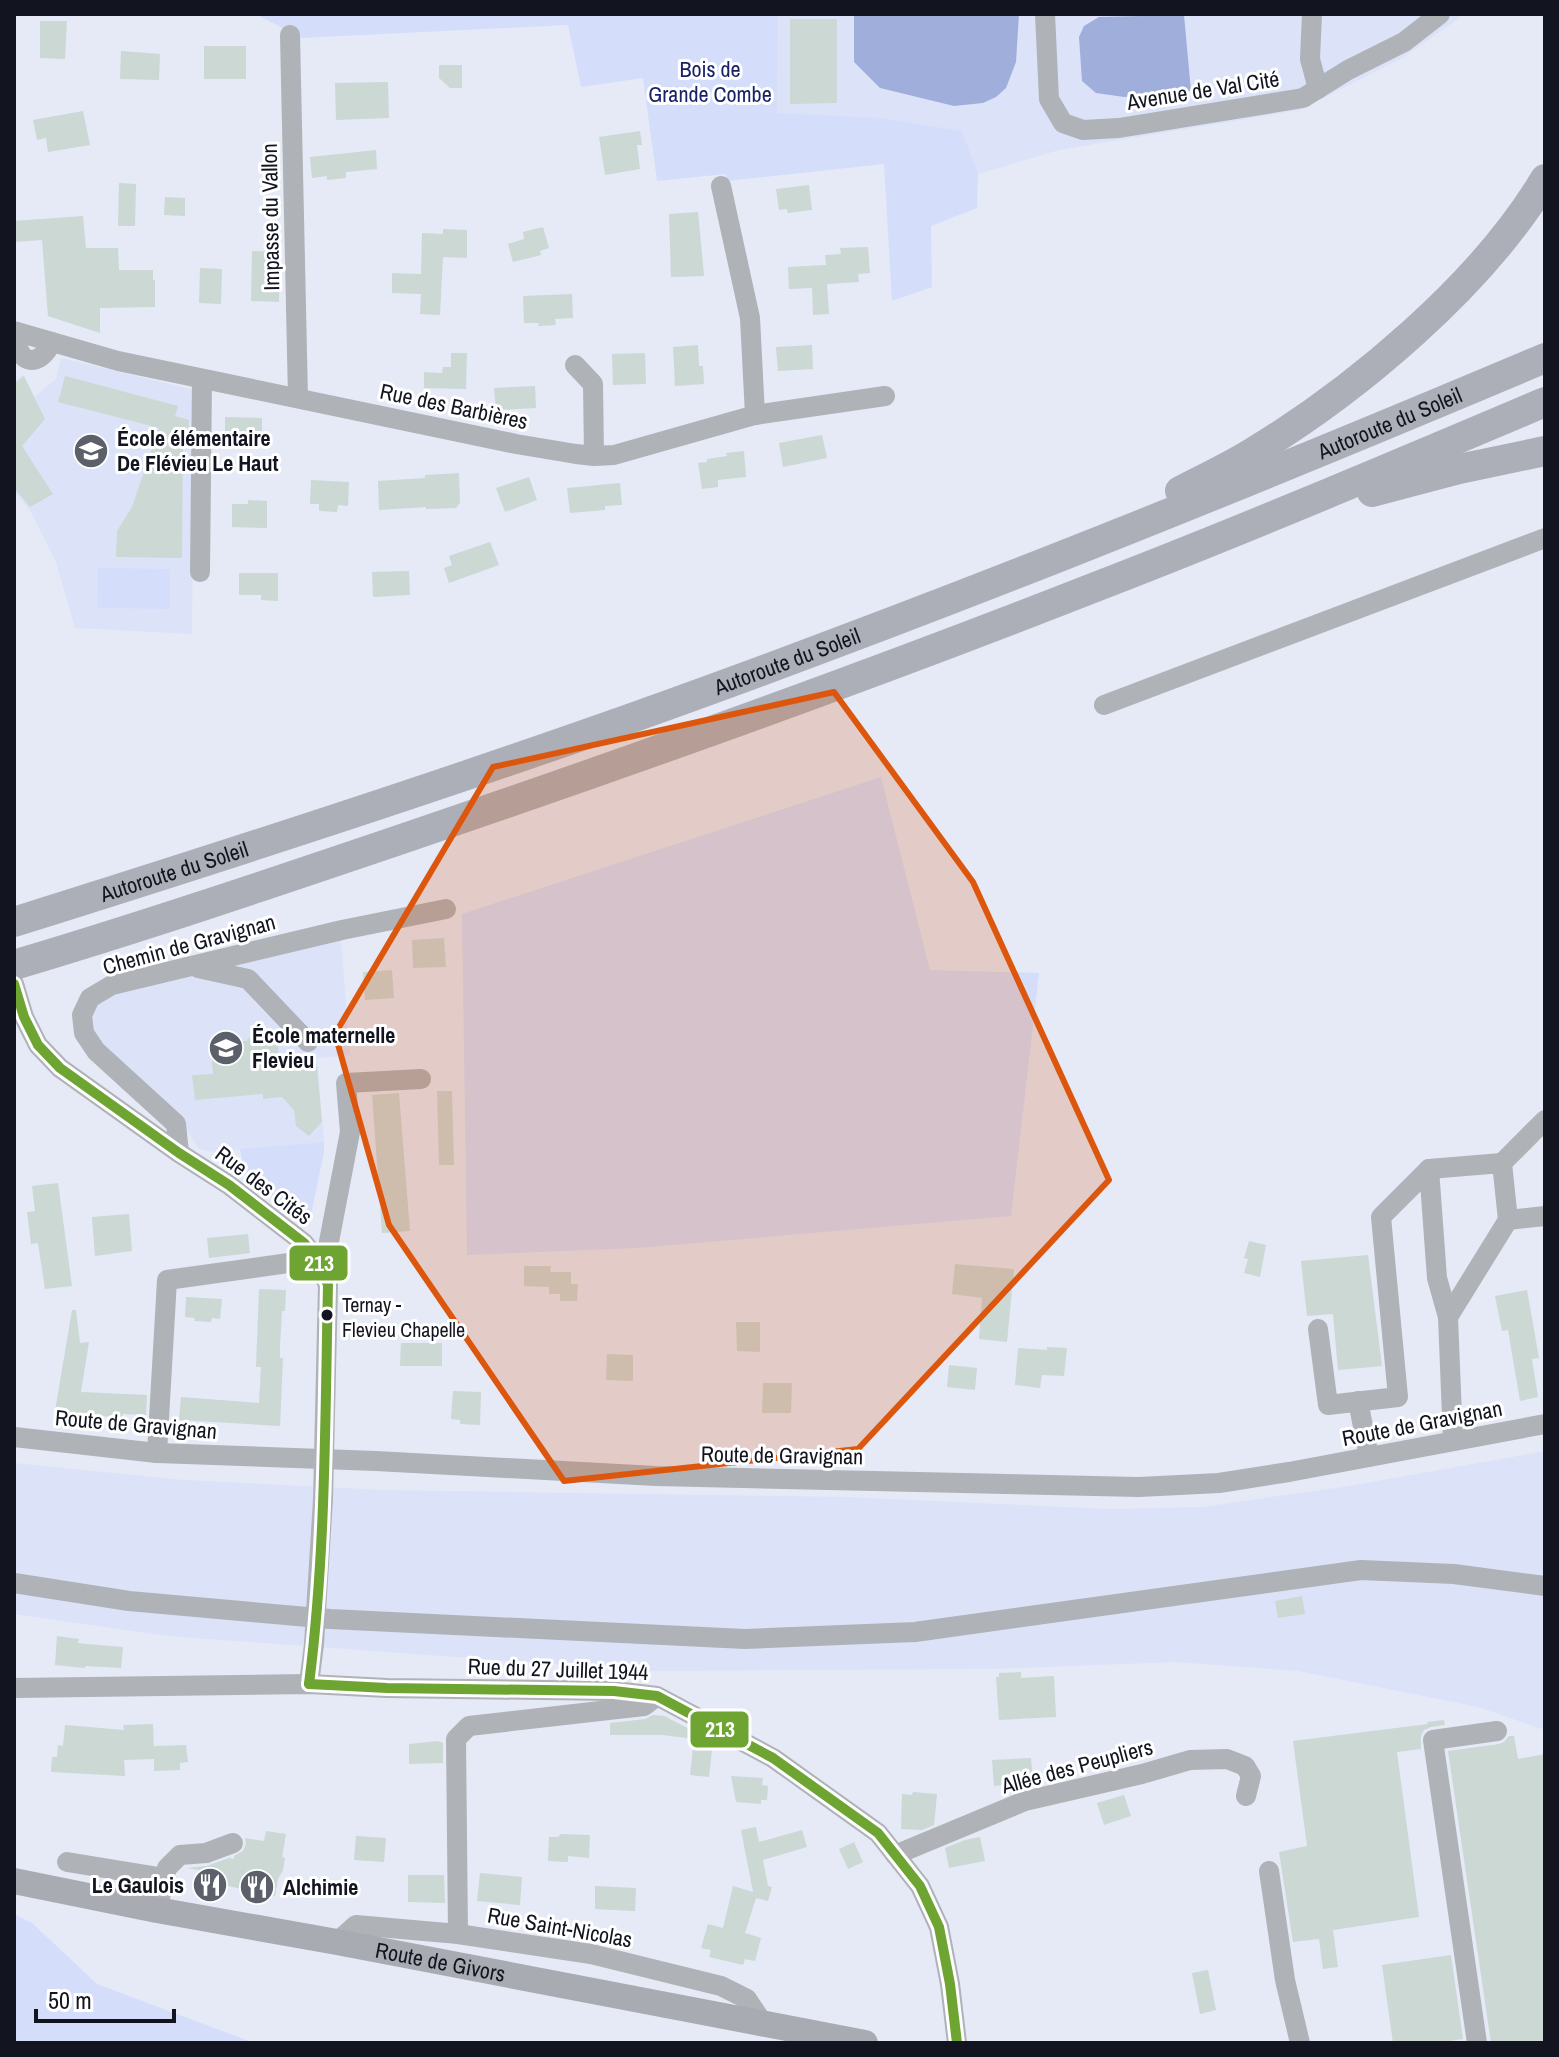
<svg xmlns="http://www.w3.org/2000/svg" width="1559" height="2057" viewBox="0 0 1559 2057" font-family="'Archivo Narrow',sans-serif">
<rect width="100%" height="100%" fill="#e5eaf6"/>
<!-- built -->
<g fill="#dce3f8">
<path d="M778,14H1462L1458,19L1404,57L1300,110L1059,150L978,174L962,131L777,113Z"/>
<path d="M61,358L194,390L192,634L75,628L56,562L31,512L14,491V382L23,375L34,397L56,379Z"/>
<path d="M341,939L350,1055L317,1058L324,1142L215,1152L199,1149L177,1114L95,1042L89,1028L96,1000L120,990Z"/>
<path d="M1545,1451V1730L1478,1707L1298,1671L1174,1662L994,1669L649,1671L167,1636L14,1614V1463L184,1480L384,1490L843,1497L1110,1509L1203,1507L1349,1486Z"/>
</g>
<!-- green -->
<g fill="#d4defb">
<path d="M256,14H778L777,113L882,118L962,131L978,174L977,208L931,226L932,287L892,301L884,164L727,181L726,174L657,181L643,78L581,87L568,25L301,38Z"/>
<path d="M98,568L170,569V609L97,608Z"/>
<path d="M881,777L930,970L1039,973L1011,1216L638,1248L467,1255L462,914Z"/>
<path d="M324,1142V1152L309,1224L245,1177L240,1149Z"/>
<path d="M14,1914L32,1923L97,1984L254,2043H14Z"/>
</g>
<!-- water -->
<g fill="#a0aedb">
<path d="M854,14H1019L1016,62L1006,88L996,97L983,103L954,106L880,88L854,62Z"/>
<path d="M1184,15L1191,91L1124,97L1096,93L1082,81L1079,37L1084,26L1099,17Z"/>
</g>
<!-- building -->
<g fill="#cbd8d4">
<path d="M790,19H837V103L790,104Z"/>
<path d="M40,21H67L65,59L40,58Z"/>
<rect x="204" y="46" width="42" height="33"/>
<path d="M121,51L160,54L159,80L120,79Z"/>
<path d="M439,65H462V88H450L439,78Z"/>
<path d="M388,82L389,118L336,120L335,83Z"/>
<path d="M83,111L90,145L48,152L46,138L37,140L33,120Z"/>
<path d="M640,131L642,145H637L640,169L605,175L599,137Z"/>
<path d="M376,150L377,169L346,172V178L327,180V176L312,178L310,157Z"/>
<path d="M119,183L136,184L135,226H118Z"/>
<path d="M809,185L812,210L788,213L787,209L779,210L776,189Z"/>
<path d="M165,197L185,198V216L164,215Z"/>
<path d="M698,212L704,276L671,277L669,214Z"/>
<path d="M83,216L86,248H118L119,270H153V280H155V307L100,308V333L48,316L42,240L14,242V221Z"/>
<path d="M543,227L549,248L540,251L541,255L513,262L508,244L524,239L523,232Z"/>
<path d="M443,229L467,230V258L443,257L440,315L420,314L421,294L392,293V273L421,274L422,233L443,234Z"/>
<path d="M868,247L870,273L858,274L859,282L827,284L829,314L813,315L812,288L789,289L788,267L826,265L825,255L841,254L840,248Z"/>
<path d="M252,251L280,252L279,302L251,301Z"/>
<path d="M200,268L222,269L221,304L199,303Z"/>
<path d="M572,294L573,318L555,319L556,325L538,326L539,323H524L523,296Z"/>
<path d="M698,345L699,366H703L704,384L675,386L673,347Z"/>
<path d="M812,345L813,369L778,371L776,347Z"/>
<path d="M451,353H467L466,389L424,388V372L442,373L443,367H451Z"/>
<path d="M645,353L646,384L613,385L612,354Z"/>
<path d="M24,376L45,419L22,446L53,494L30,507L14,488V384Z"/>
<path d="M65,376L178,406L175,416L189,420L188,436L183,434L182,558L116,557L117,531L132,507L159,428L58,402Z"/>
<path d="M535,386L536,408L496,410L494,388Z"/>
<path d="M225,417L262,418V447L225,444Z"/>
<path d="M822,435L827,458L783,467L779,443Z"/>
<path d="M744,451L746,477L718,480V487L702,489L698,463L707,462V459L727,456L726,453Z"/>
<path d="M459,473L460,503L456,508L426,509V507L379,510L378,481L425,478V475Z"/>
<path d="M529,477L537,500L505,512L496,488Z"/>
<path d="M311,480L349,482L348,506L338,505L337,512L319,511V504H310Z"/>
<path d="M620,483L622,505L605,506V510L570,513L567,488Z"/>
<path d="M248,500L267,501V528L232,527V504H248Z"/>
<path d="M490,542L499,565L449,583L444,568L452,565L449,556Z"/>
<path d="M409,571L410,595L373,597L372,572Z"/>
<path d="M239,573H278V601L261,600V595H239Z"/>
<path d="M444,938L446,967L413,968L412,940Z"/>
<path d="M392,970L394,998L365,1000L363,972Z"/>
<path d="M259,1027L273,1039L277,1038L280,1068L317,1066L322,1122L309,1136L296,1126L294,1110L282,1097L263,1099V1094L195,1100L192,1075L213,1074L211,1052L241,1050V1041H246Z"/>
<path d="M437,1091H452L454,1165H439Z"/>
<path d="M399,1093L410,1231L382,1233L372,1095Z"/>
<path d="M58,1183L72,1286L45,1289L38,1243L31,1244L27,1212L35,1211L32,1186Z"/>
<path d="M129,1214L132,1251L95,1256L92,1217Z"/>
<path d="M248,1234L250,1253L209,1258L207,1238Z"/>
<path d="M1249,1241L1266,1245L1260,1277L1244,1273L1248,1259L1244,1258Z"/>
<path d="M1368,1255L1382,1366L1338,1370L1333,1314L1307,1316L1301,1261Z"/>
<path d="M955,1264L1014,1269L1007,1342L979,1339L982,1298L952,1294Z"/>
<path d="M524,1266H551L550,1272H571V1284H578L577,1301H560V1294H549V1287L524,1286Z"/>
<path d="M259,1289L286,1290L285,1311H282L280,1346V1358H283L280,1426L179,1420L181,1397L259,1403L261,1367H256Z"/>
<path d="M1527,1290L1539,1358L1532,1359L1538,1397L1520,1401L1508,1330L1502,1331L1495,1296Z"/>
<path d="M186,1297L222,1299L220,1319L212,1318L211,1322L194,1321L195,1318L185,1317Z"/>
<path d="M72,1310H76L80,1343L89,1342L81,1392L147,1395L146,1415L123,1414L122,1417L77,1415L55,1411Z"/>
<path d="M736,1322H760V1352L737,1351Z"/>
<path d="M401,1343H442V1366H400Z"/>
<path d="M1047,1347L1067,1348L1064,1376L1042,1375L1040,1388L1015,1385L1018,1348L1047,1350Z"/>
<path d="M607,1354L633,1355V1381L606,1380Z"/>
<path d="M949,1365L977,1368L975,1390L947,1387Z"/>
<path d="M763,1383H792L791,1413H762Z"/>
<path d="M453,1391L481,1392L480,1425L460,1424V1420L451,1419Z"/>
<path d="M1302,1596L1305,1614L1278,1618L1275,1601Z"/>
<path d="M57,1636L79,1639L78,1643L87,1644L123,1647L121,1668L85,1666V1668L55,1665Z"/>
<path d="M1021,1672V1678L1054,1676L1056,1717L999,1720L996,1677H999V1673Z"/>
<path d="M653,1715L664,1716L713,1741L707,1740V1749H712L709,1777L690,1775L694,1739L663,1735H610V1723L645,1719Z"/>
<path d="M1444,1720L1445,1725L1431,1727L1424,1730L1421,1736V1749L1397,1752L1419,1917L1333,1930L1338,1967L1323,1969L1319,1939L1293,1942L1279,1852L1307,1846L1293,1741L1428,1724L1427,1722Z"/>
<path d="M153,1724L154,1754V1746L186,1745L188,1762L180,1763V1770L154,1771V1759L124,1760L125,1776L51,1772L52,1757H57L58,1745L63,1746L65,1725L124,1730L123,1725Z"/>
<path d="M1509,1736H1514L1518,1759L1545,1754V2043H1491L1448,1751L1499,1744L1504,1742Z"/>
<path d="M438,1741L443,1743V1763L409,1764V1744Z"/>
<path d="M1031,1758L1033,1782L994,1786L992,1760Z"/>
<path d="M731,1776L763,1778L762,1785L768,1786L767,1800H761V1804L736,1802Z"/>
<path d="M913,1792L937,1794L934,1825L922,1830L901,1829L902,1794L912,1795Z"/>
<path d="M1124,1795L1131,1816L1104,1825L1097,1803Z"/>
<path d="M756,1827L759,1842L802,1830L807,1847L763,1860L768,1886L772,1887L768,1901L756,1898L745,1933L761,1938L755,1961L745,1959L743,1965L709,1957L711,1950L701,1948L708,1924L723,1928L733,1886L753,1892L741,1830Z"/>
<path d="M266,1831L286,1834L282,1857L285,1858L283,1870L278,1879L275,1896L219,1884L217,1892L202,1890L205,1871L187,1868L207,1866L229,1858L234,1859V1856L243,1851L246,1844L245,1838L264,1841Z"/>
<path d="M561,1834L590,1835L589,1858L568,1856V1862L548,1861L549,1837H558Z"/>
<path d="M356,1836L386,1838L384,1862L354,1860Z"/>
<path d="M980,1837L985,1861L949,1868L945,1848L965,1840Z"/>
<path d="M854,1842L863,1862L848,1869L839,1849Z"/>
<path d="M480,1873L522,1877L520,1905L477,1901Z"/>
<path d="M408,1875H444L445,1903L408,1902Z"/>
<path d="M595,1886L636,1888L635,1911L595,1909Z"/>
<path d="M1451,1955L1463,2039L1449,2041V2043H1393L1382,1965Z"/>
<path d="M1208,1970L1216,2010L1200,2014L1192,1973Z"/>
</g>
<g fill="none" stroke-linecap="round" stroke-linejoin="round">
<!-- minor -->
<g stroke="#afb2b7" stroke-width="20">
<path d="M1045,14L1049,99L1063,123L1083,130L1119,128L1303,98L1348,70L1404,42L1440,14"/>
<path d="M1312,14L1310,59L1318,89"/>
<path d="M290,35L298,398"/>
<path d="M721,186L750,318L755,415"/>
<path d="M14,331L118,361L516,444L576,454L594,456L614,455L755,415L885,396"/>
<path d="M16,332C15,363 38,371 52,342"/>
<path d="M575,365L593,384L594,456"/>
<path d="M200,572L202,379"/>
<path d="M1104,705L1545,538"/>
<path d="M198,968L248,979L308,1042"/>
<path d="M14,984L24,1017L38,1045L60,1068L179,1153L229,1185L304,1243L317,1259L328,1285L323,1499"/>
<path d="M179,1153L176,1124L96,1051L84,1033L82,1015L90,998L112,985L342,930L446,909"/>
<path d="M1502,1163L1545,1120"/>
<path d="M1429,1169L1437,1278L1448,1317"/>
<path d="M1318,1329L1328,1405L1398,1397L1381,1217L1429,1169L1502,1163L1508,1220L1545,1216"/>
<path d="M1358,1401L1369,1457"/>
<path d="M14,1437L157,1453L376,1461L656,1476L1139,1487L1219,1483L1289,1472L1545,1424"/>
<path d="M1453,1441L1448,1317L1508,1220"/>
<path d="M157,1453L167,1280L317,1259L327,1252L350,1132L346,1083L421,1079"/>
<path d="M14,1583L129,1601L330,1619L745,1639L915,1632L1361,1570L1454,1574L1545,1586"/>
<path d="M309,1684L314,1644"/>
<path d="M14,1688L309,1684L387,1688L614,1691L657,1696L773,1758L878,1833L920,1886L939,1927L950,1984L957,2043"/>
<path d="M895,1855L1025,1801L1142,1774L1190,1760L1227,1759L1245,1766L1251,1776L1246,1796"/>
<path d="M67,1862L165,1878"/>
<path d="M1269,1871L1285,1980L1300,2043"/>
<path d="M157,1910L167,1868L180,1855L206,1853L233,1843"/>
<path d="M458,1934L456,1739L469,1726L644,1706L656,1697"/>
<path d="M337,1942L356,1925L458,1934L591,1954L721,1986L747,1999L763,2023"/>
<path d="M1477,2043L1433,1740L1497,1731"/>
</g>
<!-- major -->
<path stroke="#a9abb2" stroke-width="26" id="s1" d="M14,1881L157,1910L337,1942L865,2043"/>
<!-- highway -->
<g stroke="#adafb8" stroke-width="30">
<path d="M1180,491C1203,479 1227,468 1250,454C1355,391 1482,285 1545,179"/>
<path d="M1372,492L1459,469L1545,451"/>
<path id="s2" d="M14,922C202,863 389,803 575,738C903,623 1225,493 1545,358"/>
<path d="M14,965C142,927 269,884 396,841C632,761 866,677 1098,586C1248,528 1396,465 1545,402"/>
</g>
<!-- minor-bridge -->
<path stroke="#afb2b7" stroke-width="20" d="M314,1644L323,1499"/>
<!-- bus-1 casing -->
<g stroke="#fff" stroke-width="16">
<g id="bus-1">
<path d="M14,984L24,1017L38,1045L60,1068L179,1153L229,1185L304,1243L317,1259L328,1285C325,1418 326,1552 309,1684"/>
<path d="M309,1684L387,1688L614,1691L657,1696L773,1758L878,1833L920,1886L939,1927L950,1984L957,2043"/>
</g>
</g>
<!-- bus-1 -->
<use href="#bus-1" stroke="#6da432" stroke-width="10"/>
</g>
<!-- marked area -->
<path fill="#dd560d" fill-opacity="0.2" stroke="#dd560d" stroke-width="6" stroke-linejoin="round" d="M834,692L973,882L1109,1180L858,1449L564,1481L389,1225L335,1034L493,767Z"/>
<!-- icons -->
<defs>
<g id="school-disc" transform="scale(1.8)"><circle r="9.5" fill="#5c606a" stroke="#fff"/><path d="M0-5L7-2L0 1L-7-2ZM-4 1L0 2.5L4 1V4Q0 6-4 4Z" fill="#fff"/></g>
<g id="restaurant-disc" transform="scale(1.8)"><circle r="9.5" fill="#5c606a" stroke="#fff"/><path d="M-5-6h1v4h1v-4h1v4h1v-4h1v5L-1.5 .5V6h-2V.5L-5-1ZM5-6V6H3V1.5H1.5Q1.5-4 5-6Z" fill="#fff"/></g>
</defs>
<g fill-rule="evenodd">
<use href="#school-disc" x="91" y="451"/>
<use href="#school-disc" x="226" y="1048"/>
<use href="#restaurant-disc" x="210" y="1885"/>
<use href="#restaurant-disc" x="257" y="1887"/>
</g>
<!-- markers -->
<circle fill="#12151f" stroke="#fff" stroke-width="3" cx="327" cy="1315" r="7"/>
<g text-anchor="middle" stroke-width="6" stroke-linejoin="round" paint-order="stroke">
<!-- bus labels -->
<g font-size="20" fill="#12151f" stroke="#fff" text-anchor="start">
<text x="342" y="1312">Ternay -<tspan x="342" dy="25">Flevieu Chapelle</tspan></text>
</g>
<!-- park labels -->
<g font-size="22" fill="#192267" stroke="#fff">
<text x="710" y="77">Bois de<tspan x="710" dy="25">Grande Combe</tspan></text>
</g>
<!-- street labels -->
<g font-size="22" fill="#12151f" stroke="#fff">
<text transform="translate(1203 90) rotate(-9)" y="8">Avenue de Val Cité</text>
<text transform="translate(270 217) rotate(-91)" y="8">Impasse du Vallon</text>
<text transform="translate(454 406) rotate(12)" y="8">Rue des Barbières</text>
<text dy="8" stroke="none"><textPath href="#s2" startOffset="1464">Autoroute du Soleil</textPath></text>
<text dy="8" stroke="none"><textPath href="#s2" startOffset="816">Autoroute du Soleil</textPath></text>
<text dy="8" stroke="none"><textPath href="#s2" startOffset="168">Autoroute du Soleil</textPath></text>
<text transform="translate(189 944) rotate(-15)" y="8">Chemin de Gravignan</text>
<text transform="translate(264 1185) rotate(37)" y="8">Rue des Cités</text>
<text transform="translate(1422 1423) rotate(-11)" y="8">Route de Gravignan</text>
<text transform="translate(136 1424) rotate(5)" y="8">Route de Gravignan</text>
<text transform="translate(782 1455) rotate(1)" y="8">Route de Gravignan</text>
<text transform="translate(558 1669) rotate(2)" y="8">Rue du 27 Juillet 1944</text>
<text transform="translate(1077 1766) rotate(-15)" y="8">Allée des Peupliers</text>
<text transform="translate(560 1927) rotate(10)" y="8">Rue Saint-Nicolas</text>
<text dy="8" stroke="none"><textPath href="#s1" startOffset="434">Route de Givors</textPath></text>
</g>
<!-- poi labels -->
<g font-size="22" font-weight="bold" fill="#12151f" stroke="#fff" text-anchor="start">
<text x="117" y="446">École élémentaire<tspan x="117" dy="25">De Flévieu Le Haut</tspan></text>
<text x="252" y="1043">École maternelle<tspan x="252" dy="25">Flevieu</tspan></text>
<text x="184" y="1893" text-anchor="end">Le Gaulois</text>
<text x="283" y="1895">Alchimie</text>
</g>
</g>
<g stroke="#fff" stroke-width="3">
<rect x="288" y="1244" width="61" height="38" rx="8" fill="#6da432"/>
<rect x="689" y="1710" width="61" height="39" rx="8" fill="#6da432"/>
</g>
<g font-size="22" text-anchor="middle" font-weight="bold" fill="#fff">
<text x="319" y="1271">213</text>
<text x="720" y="1737">213</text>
</g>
<!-- border -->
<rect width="1559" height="2057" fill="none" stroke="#12151f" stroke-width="32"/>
<!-- scale -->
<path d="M36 2009v12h138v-12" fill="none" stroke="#12151f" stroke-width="4"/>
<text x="48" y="2009" font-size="24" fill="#12151f" stroke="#ffffff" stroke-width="6" paint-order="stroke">50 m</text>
</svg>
